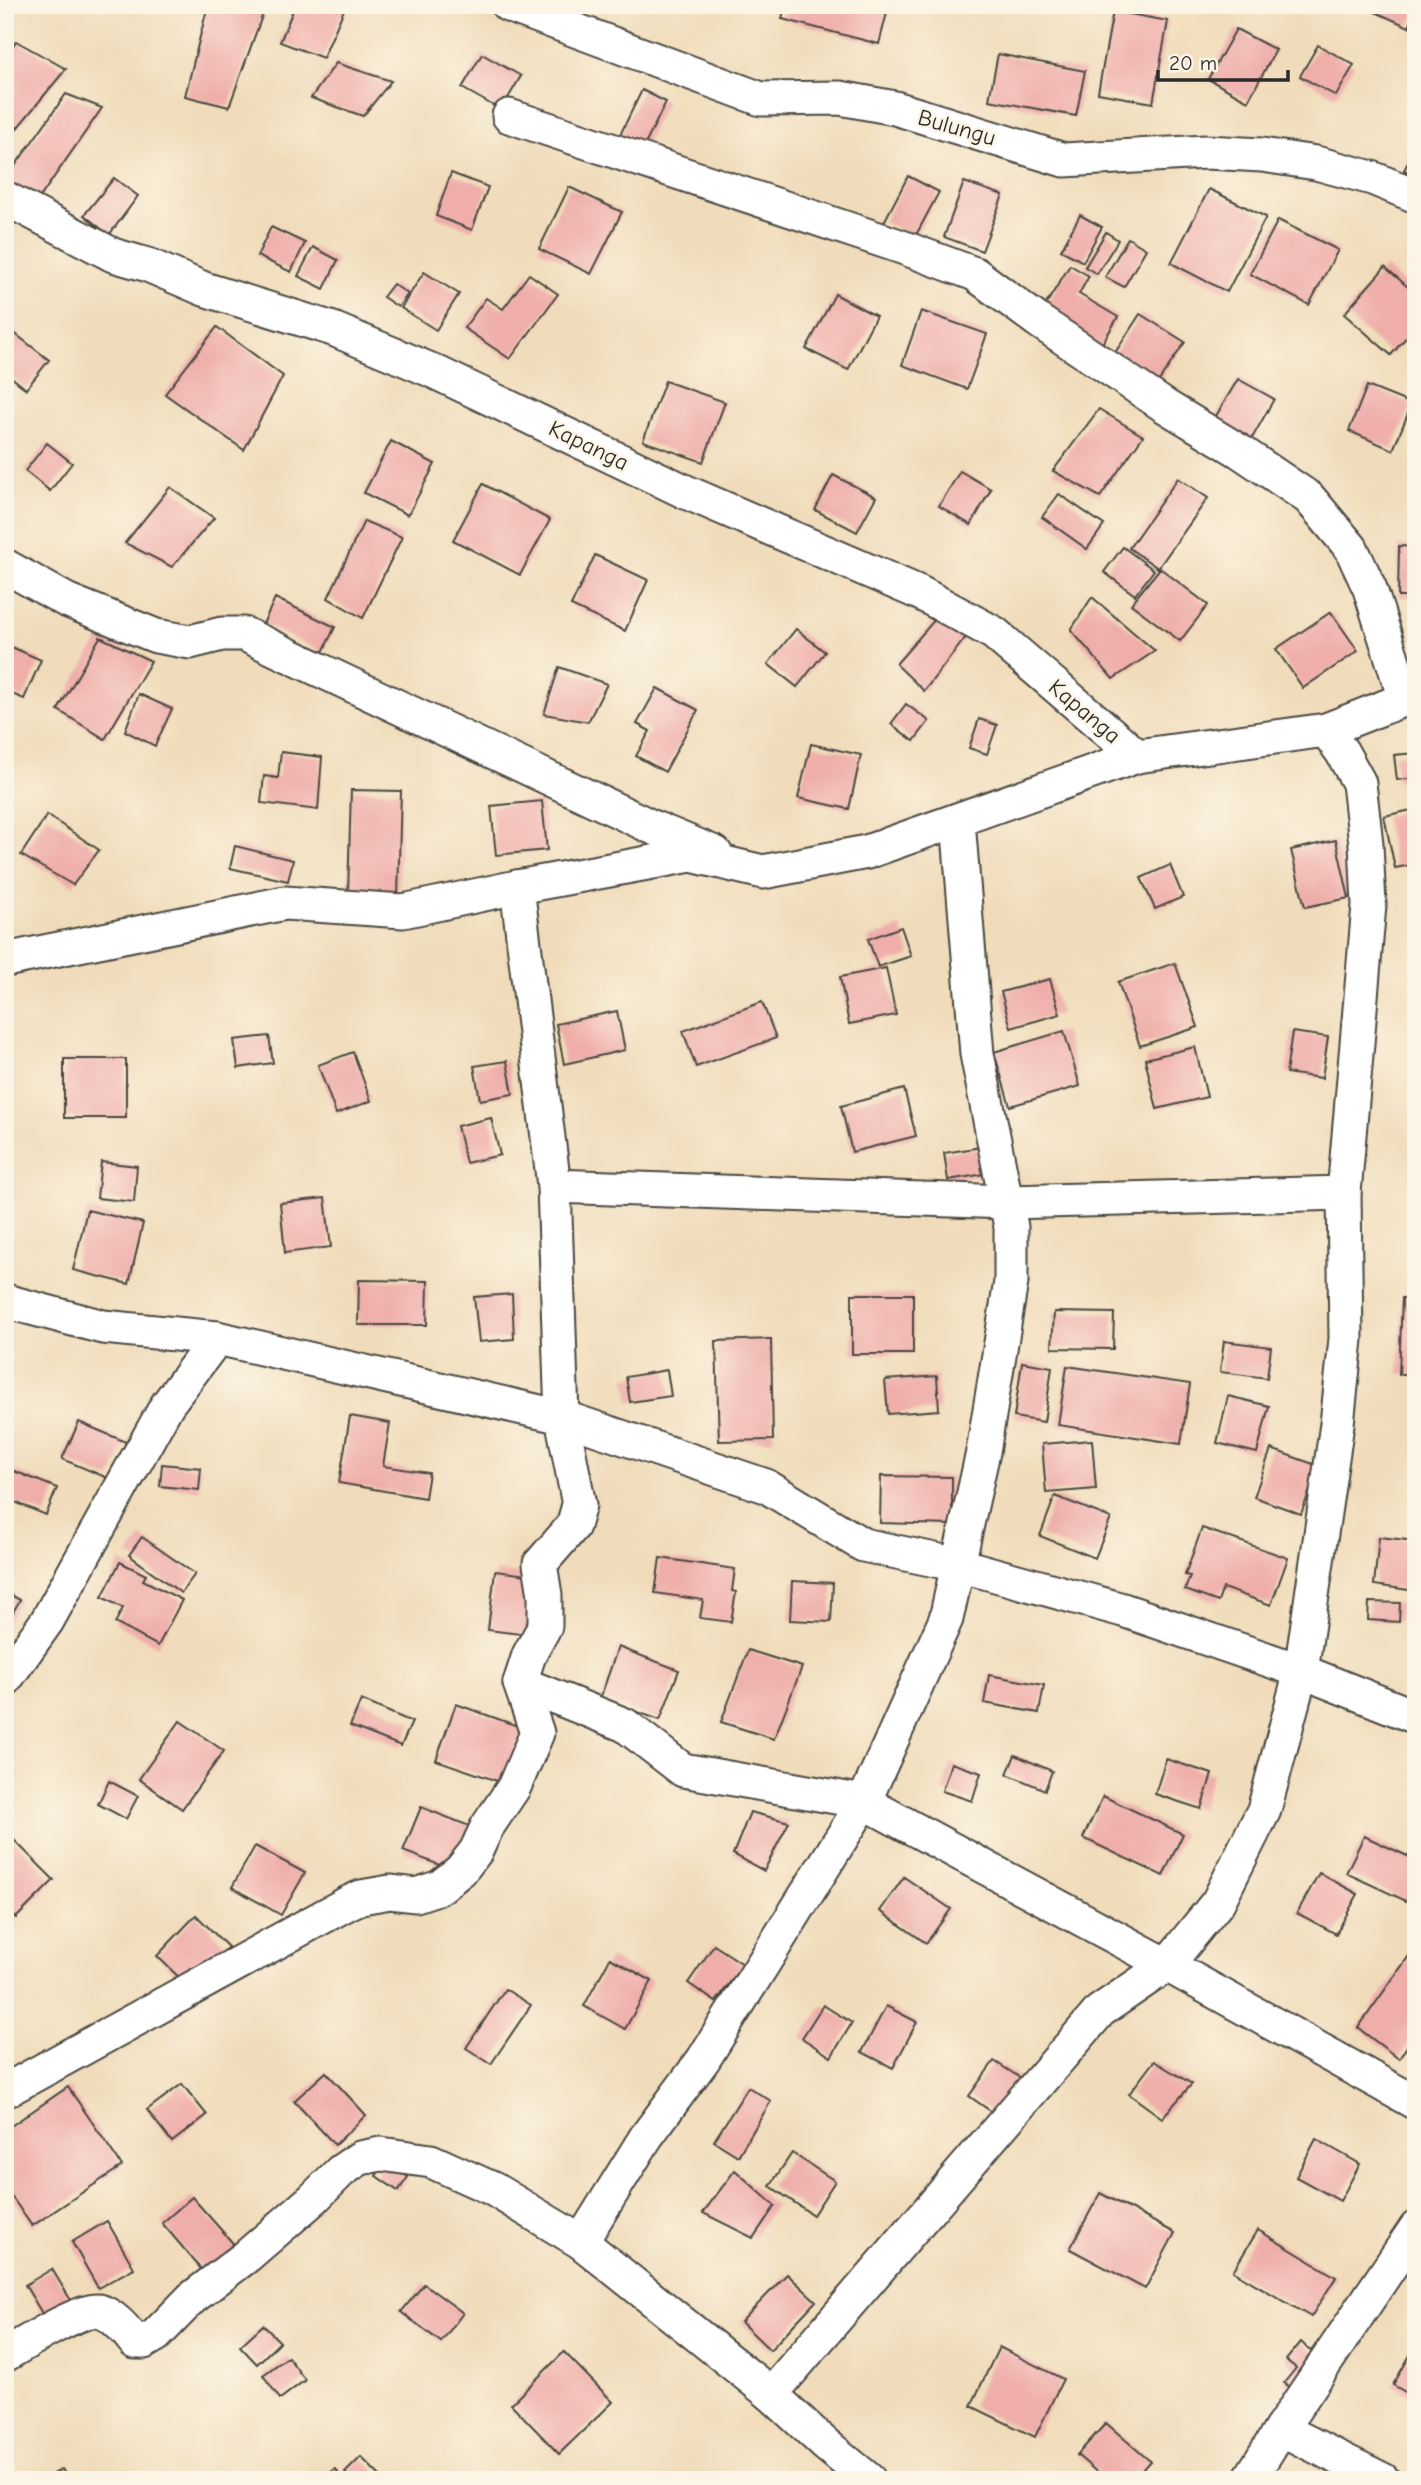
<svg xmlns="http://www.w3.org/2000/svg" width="1421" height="2485" viewBox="0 0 1421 2485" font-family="'Comic Neue',sans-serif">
<rect width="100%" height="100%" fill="#fcf5e5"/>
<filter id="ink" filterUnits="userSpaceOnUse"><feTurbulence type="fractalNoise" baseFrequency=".0143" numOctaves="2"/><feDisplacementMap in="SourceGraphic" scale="14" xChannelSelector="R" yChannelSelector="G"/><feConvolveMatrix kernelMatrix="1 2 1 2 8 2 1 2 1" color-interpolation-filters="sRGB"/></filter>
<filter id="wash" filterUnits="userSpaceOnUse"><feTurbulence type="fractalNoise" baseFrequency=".00686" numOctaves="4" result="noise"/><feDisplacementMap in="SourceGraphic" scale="28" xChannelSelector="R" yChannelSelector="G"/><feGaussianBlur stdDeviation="1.57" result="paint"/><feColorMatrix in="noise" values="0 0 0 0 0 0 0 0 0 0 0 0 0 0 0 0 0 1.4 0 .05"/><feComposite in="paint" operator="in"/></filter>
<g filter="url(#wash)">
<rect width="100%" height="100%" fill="#f0dcba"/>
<g id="blocks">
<!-- building -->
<g fill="#efaeaa">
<path d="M208,5H266L229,107L185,96Z"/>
<path d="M295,5H346L323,58L280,42Z"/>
<path d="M785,5H889L879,44L782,19Z"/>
<path d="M1376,5H1416V12L1409,27L1373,11Z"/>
<path d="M1113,11L1168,21L1153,103L1098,93Z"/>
<path d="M1236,29L1276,50L1248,101L1208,79Z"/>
<path d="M16,41L66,69L9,138L5,136V57Z"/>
<path d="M1318,45L1354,65L1336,96L1300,76Z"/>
<path d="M482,54L521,76L501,110L462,88Z"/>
<path d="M998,54L1085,71L1076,116L989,100Z"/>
<path d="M336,63L391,81L363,116L311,98Z"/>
<path d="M642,90L666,102L639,157L615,145Z"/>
<path d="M66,94L102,108L36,203L5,180Z"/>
<path d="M1416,147V176L1404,170Z"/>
<path d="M451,173L488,187L472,230L436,216Z"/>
<path d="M908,176L939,192L915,237L884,222Z"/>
<path d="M114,178L138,196L109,235L84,215Z"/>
<path d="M964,182L1003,195L982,251L944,237Z"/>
<path d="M569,187L622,212L591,274L539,249Z"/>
<path d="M1209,189L1266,217L1227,292L1171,263Z"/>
<path d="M1080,215L1102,227L1083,262L1061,250Z"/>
<path d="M1278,220L1338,250L1309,305L1250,274Z"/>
<path d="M271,227L305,243L291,272L257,256Z"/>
<path d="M1106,232L1118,240L1097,274L1085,267Z"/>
<path d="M1128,238L1146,249L1124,287L1105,277Z"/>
<path d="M313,247L338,260L324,289L298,276Z"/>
<path d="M1070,265L1089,276L1079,294L1118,317L1099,349L1040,314Z"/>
<path d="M1385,267L1416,294V326L1391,355L1344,314Z"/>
<path d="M424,272L459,294L436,330L401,308Z"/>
<path d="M529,274L558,294L510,359L464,328L486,298L503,309Z"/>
<path d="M393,284L408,294L398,307L383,297Z"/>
<path d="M835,294L876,316L848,370L806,349Z"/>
<path d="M921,311L987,334L967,389L902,365Z"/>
<path d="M1140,314L1185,342L1157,384L1113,356Z"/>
<path d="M217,327L283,376L244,450L165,394Z"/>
<path d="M9,329L49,360L26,389L5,372V334Z"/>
<path d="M1238,379L1274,399L1250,442L1213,421Z"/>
<path d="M665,381L725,402L703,462L643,441Z"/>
<path d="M1367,386L1412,404L1393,450L1349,431Z"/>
<path d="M1099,409L1143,436L1100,497L1053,471Z"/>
<path d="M391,441L435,464L408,515L364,493Z"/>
<path d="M47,443L72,463L50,491L25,471Z"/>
<path d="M960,471L991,489L971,525L939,506Z"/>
<path d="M833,475L876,497L857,532L815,510Z"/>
<path d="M1178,478L1208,498L1158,568L1129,548Z"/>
<path d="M483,484L550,520L520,575L453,540Z"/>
<path d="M170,487L214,518L172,567L125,543Z"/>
<path d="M1059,494L1104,525L1087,549L1042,517Z"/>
<path d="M364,521L402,537L363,618L328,598Z"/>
<path d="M1399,546L1416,547V597H1398Z"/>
<path d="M1123,547L1154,570L1135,595L1104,572Z"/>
<path d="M595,555L648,580L625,631L571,606Z"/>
<path d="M1160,568L1208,605L1180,641L1131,604Z"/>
<path d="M1092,597L1155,651L1113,679L1071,630Z"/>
<path d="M275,598L335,627L323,652L263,624Z"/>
<path d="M1331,612L1358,651L1303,688L1276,649Z"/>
<path d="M937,617L966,637L924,691L896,664Z"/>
<path d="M796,629L825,652L797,687L768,664Z"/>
<path d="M100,637L151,661L105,739L58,710Z"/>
<path d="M5,644L41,660L24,699L5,691Z"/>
<path d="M559,667L607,684L588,722L544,714Z"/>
<path d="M657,688L698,710L665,772L636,756L650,731L637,724Z"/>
<path d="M139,694L172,709L155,746L125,731Z"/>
<path d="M906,704L929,721L914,741L891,724Z"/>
<path d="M979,719L997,725L987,754L969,748Z"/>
<path d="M811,744L861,755L849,809L798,798Z"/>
<path d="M281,752L322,757L318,810L261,803L264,776L278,778Z"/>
<path d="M1416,753V778L1397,780L1394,755Z"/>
<path d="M351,790L401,791L398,895L348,894Z"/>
<path d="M542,801L547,850L496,855L491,806Z"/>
<path d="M1416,809V864L1395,868L1384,816Z"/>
<path d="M47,815L99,850L73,885L21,855Z"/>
<path d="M1336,840L1349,898L1305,907L1291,850Z"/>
<path d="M235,846L293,860L288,881L230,868Z"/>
<path d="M1170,865L1183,897L1155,909L1141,878Z"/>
<path d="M901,927L911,956L878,967L868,939Z"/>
<path d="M1175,963L1198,1027L1140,1046L1118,982Z"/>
<path d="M886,968L896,1015L849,1024L840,977Z"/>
<path d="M1050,979L1060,1014L1011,1028L1001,992Z"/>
<path d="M762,1002L776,1038L696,1067L683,1031Z"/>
<path d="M617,1011L625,1050L564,1064L556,1024Z"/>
<path d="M1064,1031L1080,1086L1010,1106L994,1052Z"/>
<path d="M1292,1032L1328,1037L1322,1078L1286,1073Z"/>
<path d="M269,1036L273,1063L238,1068L234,1040Z"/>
<path d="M1195,1047L1207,1097L1157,1109L1145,1059Z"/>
<path d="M353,1052L371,1101L336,1114L318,1065Z"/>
<rect x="64" y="1059" width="62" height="59"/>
<path d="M507,1061L513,1094L480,1100L474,1066Z"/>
<path d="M904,1089L916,1136L852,1152L841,1106Z"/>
<path d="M491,1118L500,1155L466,1163L457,1126Z"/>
<path d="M981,1147L985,1174L948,1180L944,1153Z"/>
<path d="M101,1162L137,1166L134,1202L97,1198Z"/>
<path d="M325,1198L331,1247L285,1253L280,1203Z"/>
<path d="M87,1210L143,1223L129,1284L73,1270Z"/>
<path d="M359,1280L428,1281L427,1325H358Z"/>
<path d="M512,1294L514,1339L479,1342L474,1297Z"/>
<rect x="852" y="1294" width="61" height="60"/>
<path d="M1402,1298L1416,1299V1374H1399Z"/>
<path d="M1054,1312L1114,1313L1113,1349L1052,1348Z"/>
<path d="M771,1339L773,1440L719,1441L716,1341Z"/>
<path d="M1224,1341L1271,1347L1267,1378L1220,1372Z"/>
<path d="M1022,1362L1052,1367L1044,1422L1014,1417Z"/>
<path d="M1067,1366L1190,1384L1181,1444L1058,1425Z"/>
<path d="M667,1370L671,1396L630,1402L626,1377Z"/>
<path d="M937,1376L939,1410L888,1414L885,1380Z"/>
<path d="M1228,1396L1269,1406L1257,1453L1217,1443Z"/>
<path d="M350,1416L390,1423L383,1466L429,1473L425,1498L339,1483Z"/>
<path d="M79,1422L126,1442L110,1479L62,1459Z"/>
<path d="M1092,1440L1096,1489L1046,1493L1042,1444Z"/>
<path d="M1271,1449L1319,1466L1301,1514L1254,1497Z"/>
<path d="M162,1464L201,1468L199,1490L160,1486Z"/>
<path d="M14,1471L57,1488L46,1515L5,1498Z"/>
<path d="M881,1476L952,1477V1525L880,1523Z"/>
<path d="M1055,1496L1111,1518L1095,1558L1040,1536Z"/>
<path d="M1202,1528L1288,1558L1271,1605L1223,1588L1218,1602L1185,1590L1190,1576L1185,1575Z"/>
<path d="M142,1537L195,1574L181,1593L129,1555Z"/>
<path d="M1379,1537L1416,1541V1591L1374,1585Z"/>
<path d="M660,1558L735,1569L732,1591L736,1592L731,1622L700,1618L703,1600L655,1593Z"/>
<path d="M120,1562L146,1575L143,1580L182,1600L158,1646L115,1623L123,1608L102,1597Z"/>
<path d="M495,1571L536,1576L529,1635L488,1630Z"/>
<path d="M792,1581L833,1583L831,1622L790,1620Z"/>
<path d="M5,1592L20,1600L5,1626Z"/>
<path d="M1369,1602L1400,1603L1399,1622L1368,1620Z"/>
<path d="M618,1647L679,1670L660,1720L600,1699Z"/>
<path d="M748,1650L802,1667L774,1739L721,1722Z"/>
<path d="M989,1675L1044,1685L1039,1713L984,1703Z"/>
<path d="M361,1700L412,1722L401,1746L350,1726Z"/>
<path d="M456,1704L526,1729L506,1784L436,1760Z"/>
<path d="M180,1721L224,1751L182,1809L139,1779Z"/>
<path d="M1015,1755L1052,1771L1045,1790L1007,1774Z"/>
<path d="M1166,1759L1212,1774L1201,1809L1155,1794Z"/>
<path d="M951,1763L981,1773L972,1801L942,1791Z"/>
<path d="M109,1781L138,1796L126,1819L98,1804Z"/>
<path d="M1103,1796L1183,1834L1163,1876L1083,1838Z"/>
<path d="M421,1807L472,1827L455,1871L403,1851Z"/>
<path d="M750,1812L789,1822L764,1871L733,1854Z"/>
<path d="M9,1835L54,1880L16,1918L5,1907V1839Z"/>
<path d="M1364,1836L1416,1860V1881L1406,1901L1346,1873Z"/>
<path d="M255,1846L305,1873L281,1915L232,1887Z"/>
<path d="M1319,1873L1358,1894L1336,1934L1297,1913Z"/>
<path d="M904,1877L951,1909L926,1943L880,1911Z"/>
<path d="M196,1915L228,1947L189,1987L157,1956Z"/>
<path d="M714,1945L743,1964L716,2002L688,1983Z"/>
<path d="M1416,1946V2032L1399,2059L1358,2028Z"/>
<path d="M610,1958L652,1981L625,2029L584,2006Z"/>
<path d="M505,1989L531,2005L491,2064L466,2048Z"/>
<path d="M823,2005L852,2023L831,2057L802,2038Z"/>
<path d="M886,2006L917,2022L893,2068L862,2052Z"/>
<path d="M994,2061L1027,2082L1002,2119L969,2096Z"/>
<path d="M1154,2061L1192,2084L1162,2118L1129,2094Z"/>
<path d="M326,2072L366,2115L335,2145L294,2101Z"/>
<path d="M182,2084L207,2115L172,2142L147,2110Z"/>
<path d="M68,2087L122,2166L32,2226L5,2187V2130Z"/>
<path d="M748,2087L771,2101L738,2156L714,2141Z"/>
<path d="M1316,2139L1360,2164L1340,2201L1296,2177Z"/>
<path d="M792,2153L835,2181L813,2215L770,2186Z"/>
<path d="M386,2161L408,2177L398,2191L376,2176Z"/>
<path d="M735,2170L775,2206L753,2238L703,2213Z"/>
<path d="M1100,2193L1175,2233L1145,2289L1070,2249Z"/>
<path d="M192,2197L238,2249L207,2276L162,2223Z"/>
<path d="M107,2221L134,2268L98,2288L72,2242Z"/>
<path d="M1258,2230L1336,2277L1311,2317L1233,2271Z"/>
<path d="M52,2269L73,2304L46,2320L25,2285Z"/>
<path d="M787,2274L816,2301L770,2350L741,2322Z"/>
<path d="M424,2284L463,2313L441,2342L401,2312Z"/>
<path d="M263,2325L280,2342L257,2364L240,2346Z"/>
<path d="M1301,2342L1321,2360L1295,2392L1284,2383L1296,2368L1286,2360Z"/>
<path d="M1416,2345V2398L1393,2385Z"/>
<path d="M999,2347L1063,2379L1035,2437L971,2406Z"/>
<path d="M564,2352L613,2402L559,2454L511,2404Z"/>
<path d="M288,2357L305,2380L280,2399L263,2375Z"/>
<path d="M1106,2423L1150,2461L1133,2480H1106L1077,2455Z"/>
<path d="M361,2457L381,2477L378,2480H352L345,2473Z"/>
<path d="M62,2469L69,2480H43Z"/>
<path d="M336,2469L342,2480H318Z"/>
</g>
</g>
</g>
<g filter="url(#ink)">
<use href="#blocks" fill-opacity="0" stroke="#494640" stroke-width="2"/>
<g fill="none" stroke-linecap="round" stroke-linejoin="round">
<!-- street casing -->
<g stroke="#494640" stroke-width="37">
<g id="street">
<path d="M508,5L761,99L840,98L895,108L1064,160L1206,152L1262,155L1316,163L1372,178L1416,196"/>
<path d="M509,116L899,246L975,274L1040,322L1165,406L1241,452L1309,498L1351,548L1370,589L1405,699"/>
<path d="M5,198L113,255L148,265L204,289L333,329L433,371L686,492L920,593L994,633L1137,756"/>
<path d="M5,566L66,600L156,636L190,642L222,634H244L652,827L715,853"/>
<path d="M5,960L285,903L403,911L517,887L691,855L763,872L867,852L1137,756L1326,730L1405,699L1416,698"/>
<path d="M554,1186L1007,1202L1344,1193"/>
<path d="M5,1301L103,1327L217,1338L562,1417L766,1486L863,1545L959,1565L1123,1610L1301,1671L1416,1717"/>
<path d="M5,1680L47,1621L167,1405L217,1338"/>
<path d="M520,1683L625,1725L683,1770L864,1802L1167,1965L1416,2103"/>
<path d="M5,2091L348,1903L361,1897L390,1892L416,1895L440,1887L461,1870L476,1851L487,1827L514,1787L537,1733L520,1683L529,1655L545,1626V1595L540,1564L573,1526L579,1505L562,1417L554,1186L517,887"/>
<path d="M581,2242L646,2137L703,2060L864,1802L946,1619L983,1452L1011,1282V1227L977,1054L958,821"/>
<path d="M5,2355C22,2345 81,2308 98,2311C113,2314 126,2330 135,2342H144L156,2335L192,2298L247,2256L313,2199L341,2171L360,2158L381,2154L431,2161L493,2189L581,2242L771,2394L825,2444L869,2480"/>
<path d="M771,2394L1100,2011L1167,1965L1218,1902L1264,1810L1301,1671L1337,1424L1346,1339L1344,1193L1369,905L1366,844L1359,783L1342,752L1326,730"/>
<path d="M1281,2429L1383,2480"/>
<path d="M1249,2480L1281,2429L1416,2228"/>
</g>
</g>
<!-- street -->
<use href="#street" stroke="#fff" stroke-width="33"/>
</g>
</g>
<g text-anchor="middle" stroke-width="5" stroke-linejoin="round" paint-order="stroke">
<!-- street labels -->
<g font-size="23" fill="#2b2b2b" stroke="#fcf5e5">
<text transform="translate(957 127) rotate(16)" y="8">Bulungu</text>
<text transform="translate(589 445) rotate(26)" y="8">Kapanga</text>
<text transform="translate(1085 711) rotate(40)" y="8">Kapanga</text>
</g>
</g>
<!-- margin -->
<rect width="1421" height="2485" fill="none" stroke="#fcf5e5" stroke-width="28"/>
<!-- scale -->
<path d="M1158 70v10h130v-10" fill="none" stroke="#2b2b2b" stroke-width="3.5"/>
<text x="1169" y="70" font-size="21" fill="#2b2b2b" stroke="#fcf5e5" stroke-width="5" paint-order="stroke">20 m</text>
</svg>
